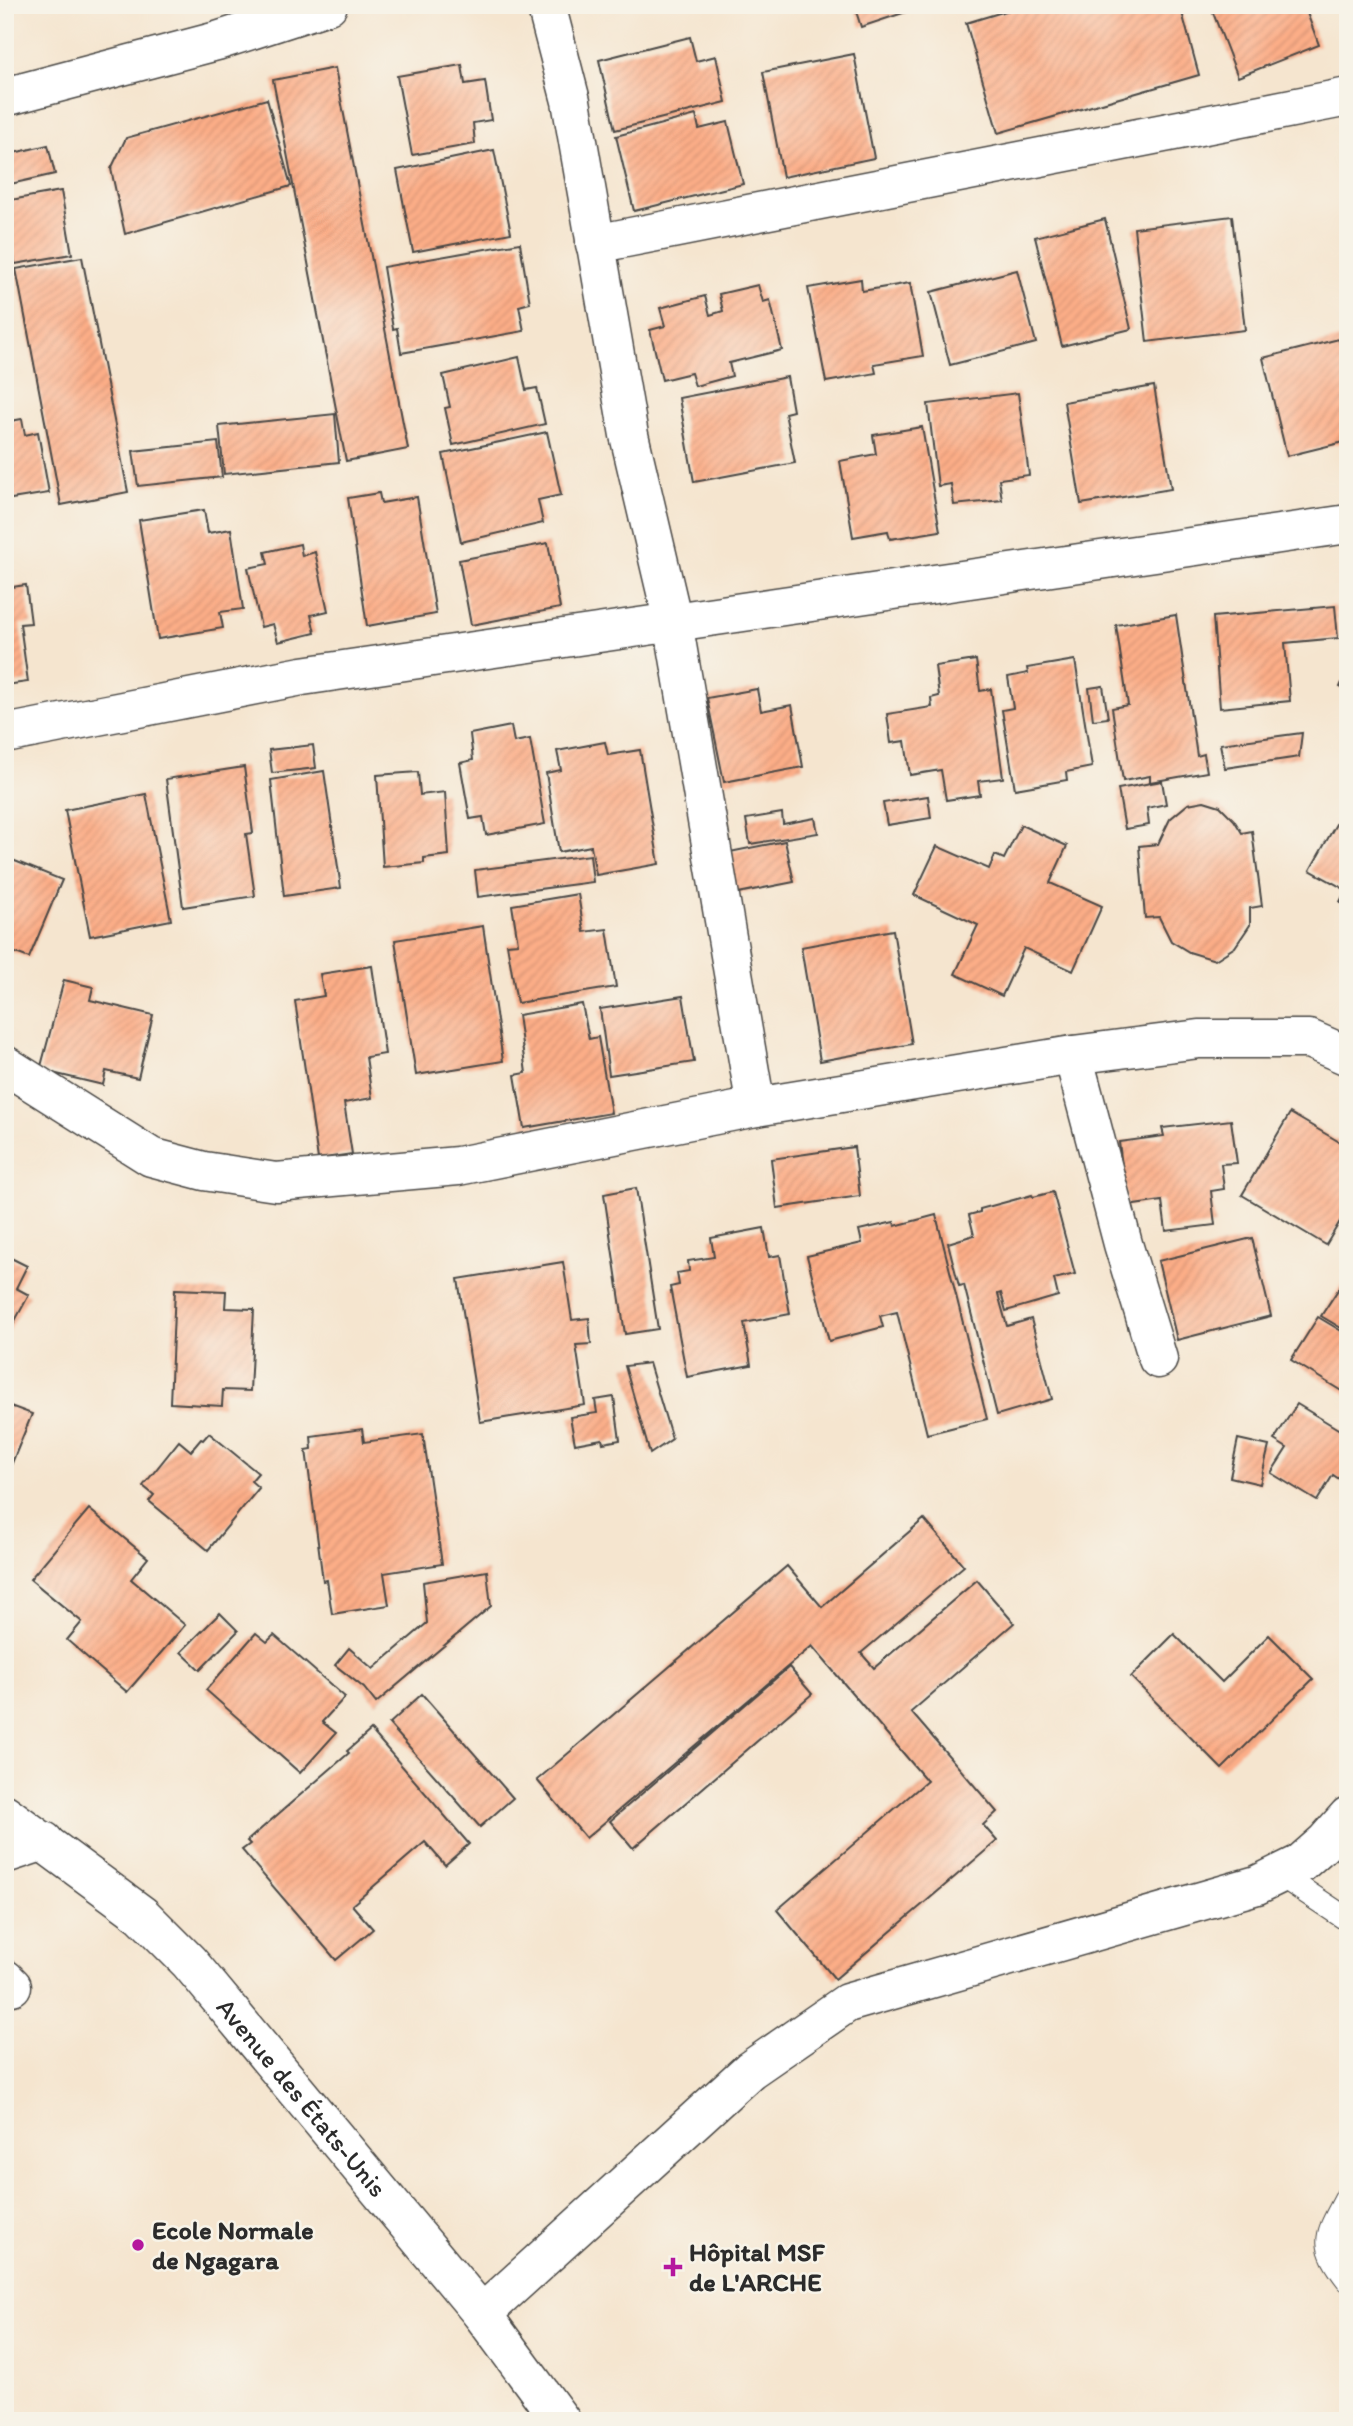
<svg xmlns="http://www.w3.org/2000/svg" width="1353" height="2426" viewBox="0 0 1353 2426" font-family="Itim,sans-serif">
<defs>
<pattern id="building-hatch" width="6" height="6" patternUnits="userSpaceOnUse" patternTransform="scale(1.75)"><rect width="6" height="6" fill="#fcad87"/><path d="M-1 1l2-2M0 6l6-6M5 7l2-2" fill="none" stroke="#d89575"/></pattern>
</defs>
<rect width="100%" height="100%" fill="#f7f3e8"/>
<filter id="ink" filterUnits="userSpaceOnUse"><feTurbulence type="fractalNoise" baseFrequency=".0143" numOctaves="2"/><feDisplacementMap in="SourceGraphic" scale="14" xChannelSelector="R" yChannelSelector="G"/><feConvolveMatrix kernelMatrix="1 2 1 2 8 2 1 2 1" color-interpolation-filters="sRGB"/></filter>
<filter id="wash" filterUnits="userSpaceOnUse"><feTurbulence type="fractalNoise" baseFrequency=".00686" numOctaves="4" result="noise"/><feDisplacementMap in="SourceGraphic" scale="28" xChannelSelector="R" yChannelSelector="G"/><feGaussianBlur stdDeviation="1.57" result="paint"/><feColorMatrix in="noise" values="0 0 0 0 0 0 0 0 0 0 0 0 0 0 0 0 0 1.4 0 .05"/><feComposite in="paint" operator="in"/></filter>
<g filter="url(#wash)">
<rect width="100%" height="100%" fill="#f5e5cf"/>
<g id="blocks">
<!-- building -->
<g fill="url(#building-hatch)">
<path d="M854,5H924V6L861,27Z"/>
<path d="M1026,5H1180L1199,75L998,133L966,23Z"/>
<path d="M1210,5H1304L1319,45L1238,77Z"/>
<path d="M690,37L696,61L716,56L726,102L615,130L599,60Z"/>
<path d="M854,54L874,158L783,177L763,72Z"/>
<path d="M462,65L465,84L485,81L491,120L473,123L475,144L412,155L397,76Z"/>
<path d="M335,68L408,449L346,461L273,80Z"/>
<path d="M267,99L291,186L125,234L111,169L126,138Z"/>
<path d="M696,115L699,129L728,122L743,184L634,211L616,136Z"/>
<path d="M48,145L55,174L6,185L5,155Z"/>
<path d="M494,150L511,233L413,252L397,170Z"/>
<path d="M61,191L72,254L15,264L5,201Z"/>
<path d="M1232,216L1245,330L1147,342L1134,228Z"/>
<path d="M1105,219L1131,329L1062,346L1035,237Z"/>
<path d="M520,243L530,303L519,306L524,331L401,353L397,328L393,329L383,267Z"/>
<path d="M82,257L128,492L61,505L16,269Z"/>
<path d="M1017,270L1036,343L950,365L931,292Z"/>
<path d="M861,279L862,291L910,283L923,356L874,364L876,373L826,382L808,288Z"/>
<path d="M758,285L763,302L770,300L782,350L729,363L732,376L695,386L691,373L662,380L650,330L665,326L660,308L705,296L710,315L723,311L719,294Z"/>
<path d="M1339,339L1348,373V441L1287,456L1263,358Z"/>
<path d="M519,357L526,390L537,388L545,424L453,445L445,408L450,407L443,375Z"/>
<path d="M787,377L793,411L785,413L795,463L694,482L679,398Z"/>
<path d="M1154,386L1171,489L1081,504L1064,402Z"/>
<path d="M1018,393L1029,475L999,479L1002,500L954,505L951,484L938,486L928,404Z"/>
<path d="M335,414L339,462L224,474L219,426Z"/>
<path d="M22,419L25,435L38,432L49,493L5,500V422Z"/>
<path d="M922,427L940,531L890,539L888,531L853,537L840,461L876,454L873,435Z"/>
<path d="M547,432L561,495L538,500L543,523L461,542L443,454Z"/>
<path d="M218,442L222,477L138,486L133,451Z"/>
<path d="M379,493L381,503L417,497L436,614L367,626L348,498Z"/>
<path d="M204,510L208,533L231,529L243,609L220,612L223,628L158,639L139,520Z"/>
<path d="M548,543L560,608L471,625L459,560Z"/>
<path d="M300,544L302,556L315,552L328,611L311,615L315,633L278,642L273,624L261,627L248,568L268,564L265,552Z"/>
<path d="M26,585L31,623L20,624L28,682L5,685V588Z"/>
<path d="M1335,606L1338,638L1285,643L1290,701L1220,708L1213,617Z"/>
<path d="M1176,615L1197,756L1204,754L1207,772L1150,782V776L1123,781L1112,708L1128,705L1116,625Z"/>
<path d="M976,660L980,691L991,689L1003,778L978,781L980,795L946,800L941,770L910,775L905,741L891,743L887,714L932,707L931,698L939,696L935,666Z"/>
<path d="M1075,660L1092,767L1066,772L1067,780L1015,789L1002,710L1013,708L1008,677L1028,673L1027,668Z"/>
<path d="M1348,670V691L1340,687Z"/>
<path d="M1103,686L1108,718L1093,720L1089,688Z"/>
<path d="M757,689L761,711L792,705L803,767L724,782L707,698Z"/>
<path d="M511,726L514,742L530,739L545,824L486,835L483,817L470,819L460,763L473,760L470,734Z"/>
<path d="M1302,733L1299,757L1225,768L1220,744Z"/>
<path d="M605,742L608,755L640,750L659,864L596,875L591,846L559,852L546,773L561,770L557,751Z"/>
<path d="M313,745L316,768L272,773L269,750Z"/>
<path d="M244,767L253,833L246,834L255,896L183,907L166,779Z"/>
<path d="M324,771L341,888L284,896L271,780Z"/>
<path d="M418,772L420,795L445,792L449,855L424,858V863L383,867L377,775Z"/>
<path d="M1162,781L1166,804L1147,808L1149,825L1125,829L1118,789Z"/>
<path d="M146,794L171,920L90,936L65,810Z"/>
<path d="M928,796L931,818L887,825L883,803Z"/>
<path d="M1204,801L1220,806L1234,820L1242,833L1252,831L1262,906L1250,908V925L1235,947L1215,960L1189,952L1171,941L1159,917L1145,918L1139,846L1158,844L1170,819L1188,804Z"/>
<path d="M782,813L783,824L815,818L818,833L750,844L746,819Z"/>
<path d="M1340,817L1348,821V907L1340,902L1346,890L1310,870Z"/>
<path d="M1021,825L1067,846L1050,883L1102,906L1073,971L1024,948L1002,996L955,974L978,925L914,895L937,846L989,869L995,855L1004,859Z"/>
<path d="M785,841L794,882L733,894L725,853Z"/>
<path d="M590,855L593,882L478,897L475,870Z"/>
<path d="M5,857L62,880L29,958L5,949Z"/>
<path d="M578,894L584,932L607,929L616,987L517,1003L507,944L518,943L512,905Z"/>
<path d="M483,926L503,1061L416,1075L395,940Z"/>
<path d="M893,930L912,1044L820,1061L801,947Z"/>
<path d="M372,966L385,1054L366,1057L372,1098L344,1103L352,1154L318,1159L295,1001L324,996L320,974Z"/>
<path d="M64,980L93,987L90,1000L153,1015L138,1078L106,1071L103,1085L40,1070Z"/>
<path d="M683,996L694,1062L609,1075L600,1009Z"/>
<path d="M582,1004L589,1039L598,1037L611,1113L524,1128L515,1075L526,1073L518,1015Z"/>
<path d="M1290,1113L1348,1147V1208L1326,1245L1242,1195Z"/>
<path d="M1231,1120L1237,1163L1221,1164L1224,1189L1211,1191L1215,1225L1166,1231L1162,1201L1127,1206L1119,1142L1164,1136L1162,1128Z"/>
<path d="M854,1147L860,1196L777,1208L771,1159Z"/>
<path d="M636,1188L658,1329L625,1334L604,1194Z"/>
<path d="M1053,1192L1075,1274L1054,1279L1058,1296L1006,1311L1001,1293L998,1294L1007,1326L1031,1319L1052,1399L997,1415L964,1285L959,1286L948,1243L974,1235L969,1215L980,1212V1209L1032,1195L1033,1197Z"/>
<path d="M936,1215L987,1419L927,1434L897,1312L880,1316L883,1327L829,1341L807,1256L862,1243L859,1230L894,1222L895,1226Z"/>
<path d="M764,1228L769,1257L780,1255L790,1314L744,1323L751,1365L687,1377L670,1287L679,1285L677,1273L689,1271L688,1261L714,1257L711,1238Z"/>
<path d="M1252,1238L1271,1316L1177,1340L1158,1261Z"/>
<path d="M5,1255L27,1266L16,1288L29,1295L5,1339Z"/>
<path d="M563,1262L572,1320L589,1318L591,1344L576,1345L585,1405L480,1422L458,1279Z"/>
<path d="M1343,1282L1348,1286V1332L1321,1316Z"/>
<path d="M175,1289L226,1291L225,1308L254,1309L250,1391L223,1390L222,1406L170,1403Z"/>
<path d="M1318,1317L1348,1335V1395L1291,1360Z"/>
<path d="M649,1363L672,1439L650,1454L625,1366Z"/>
<path d="M614,1397L620,1440L603,1443L602,1439L575,1444L570,1417L597,1413L595,1400Z"/>
<path d="M5,1404L32,1414L5,1480Z"/>
<path d="M1297,1404L1348,1435V1485L1333,1475L1317,1501L1271,1473L1287,1448L1274,1440Z"/>
<path d="M362,1429L364,1442L423,1434L442,1564L384,1573L389,1605L332,1614L327,1580L323,1581L306,1450L312,1449L311,1436Z"/>
<path d="M209,1433L258,1473L251,1481L259,1488L208,1550L149,1501L154,1495L143,1486L179,1441L191,1451L201,1439L203,1440Z"/>
<path d="M1238,1439L1269,1446L1260,1484L1230,1477Z"/>
<path d="M89,1509L148,1558L131,1579L185,1625L127,1692L67,1640L82,1622L30,1579Z"/>
<path d="M924,1519L964,1566L861,1653L874,1668L977,1580L1014,1623L911,1712L997,1812L983,1825L997,1841L835,1979L777,1910L927,1781L812,1646L586,1838L537,1780L787,1566L822,1607Z"/>
<path d="M487,1571L491,1606L376,1703L364,1688L335,1665L349,1648L373,1669L427,1623L423,1582Z"/>
<path d="M220,1613L238,1631L200,1670L181,1652Z"/>
<path d="M256,1633L267,1642L274,1635L345,1697L322,1722L336,1733L300,1773L206,1690Z"/>
<path d="M1174,1634L1222,1682L1269,1635L1313,1679L1222,1769L1131,1677Z"/>
<path d="M789,1667L812,1694L633,1848L610,1821Z"/>
<path d="M422,1694L513,1798L480,1827L389,1724Z"/>
<path d="M371,1730L469,1844L445,1865L425,1842L352,1905L373,1929L336,1960L242,1850L250,1844L247,1841L349,1753L347,1751Z"/>
</g>
</g>
</g>
<g filter="url(#ink)">
<use href="#blocks" fill-opacity="0" stroke="#494744" stroke-width="2"/>
<g fill="none" stroke-linecap="round" stroke-linejoin="round">
<!-- service casing -->
<g stroke="#494744" stroke-width="25">
<g id="service">
<path d="M1279,1874L1348,1920"/>
<path d="M1348,2195C1327,2236 1318,2241 1348,2280"/>
</g>
</g>
<!-- minor casing -->
<g stroke="#494744" stroke-width="41">
<g id="minor">
<path d="M546,5L571,101L629,435L673,622L756,1107"/>
<path d="M5,97L217,41L328,5"/>
<path d="M595,244L1348,97"/>
<path d="M5,734L302,676L1348,524"/>
<path d="M1073,1055L1123,1244L1158,1359"/>
<path d="M5,1065L151,1157L204,1171L276,1182L458,1166L756,1107L1073,1055L1199,1039H1309L1348,1056"/>
<path d="M5,1854L44,1841"/>
<path d="M5,1979L12,1986"/>
<path d="M482,2314L750,2070L847,2003L1257,1885L1300,1864L1325,1842L1348,1816"/>
</g>
</g>
<!-- tertiary casing -->
<g stroke="#494744" stroke-width="41">
<g id="tertiary">
<path id="s1" d="M5,1814L142,1915L189,1962L482,2314L561,2421"/>
</g>
</g>
<!-- service -->
<use href="#service" stroke="#fff" stroke-width="23"/>
<!-- minor -->
<use href="#minor" stroke="#fff" stroke-width="38"/>
<!-- tertiary -->
<use href="#tertiary" stroke="#fff" stroke-width="38"/>
</g>
</g>
<!-- markers -->
<g fill="#b5179e" stroke="#f7f3e8" stroke-width="2.5">
<circle cx="138" cy="2245" r="7"/>
<path d="M669.5 2256.5h7v7h7v7h-7v7h-7v-7h-7v-7h7z"/>
</g>
<g text-anchor="middle" stroke-width="5" stroke-linejoin="round" paint-order="stroke">
<!-- street labels -->
<g font-size="26" fill="#2b2b2b" stroke="#f7f3e8">
<text dy="9" stroke="none"><textPath href="#s1" startOffset="413">Avenue des États-Unis</textPath></text>
</g>
<!-- poi labels -->
<g font-size="26" font-weight="bold" fill="#2b2b2b" stroke="#f7f3e8" text-anchor="start">
<text x="152" y="2239">Ecole Normale<tspan x="152" dy="30">de Ngagara</tspan></text>
<text x="689" y="2261">Hôpital MSF<tspan x="689" dy="30">de L'ARCHE</tspan></text>
</g>
</g>
<!-- margin -->
<rect width="1353" height="2426" fill="none" stroke="#f7f3e8" stroke-width="28"/>
</svg>
